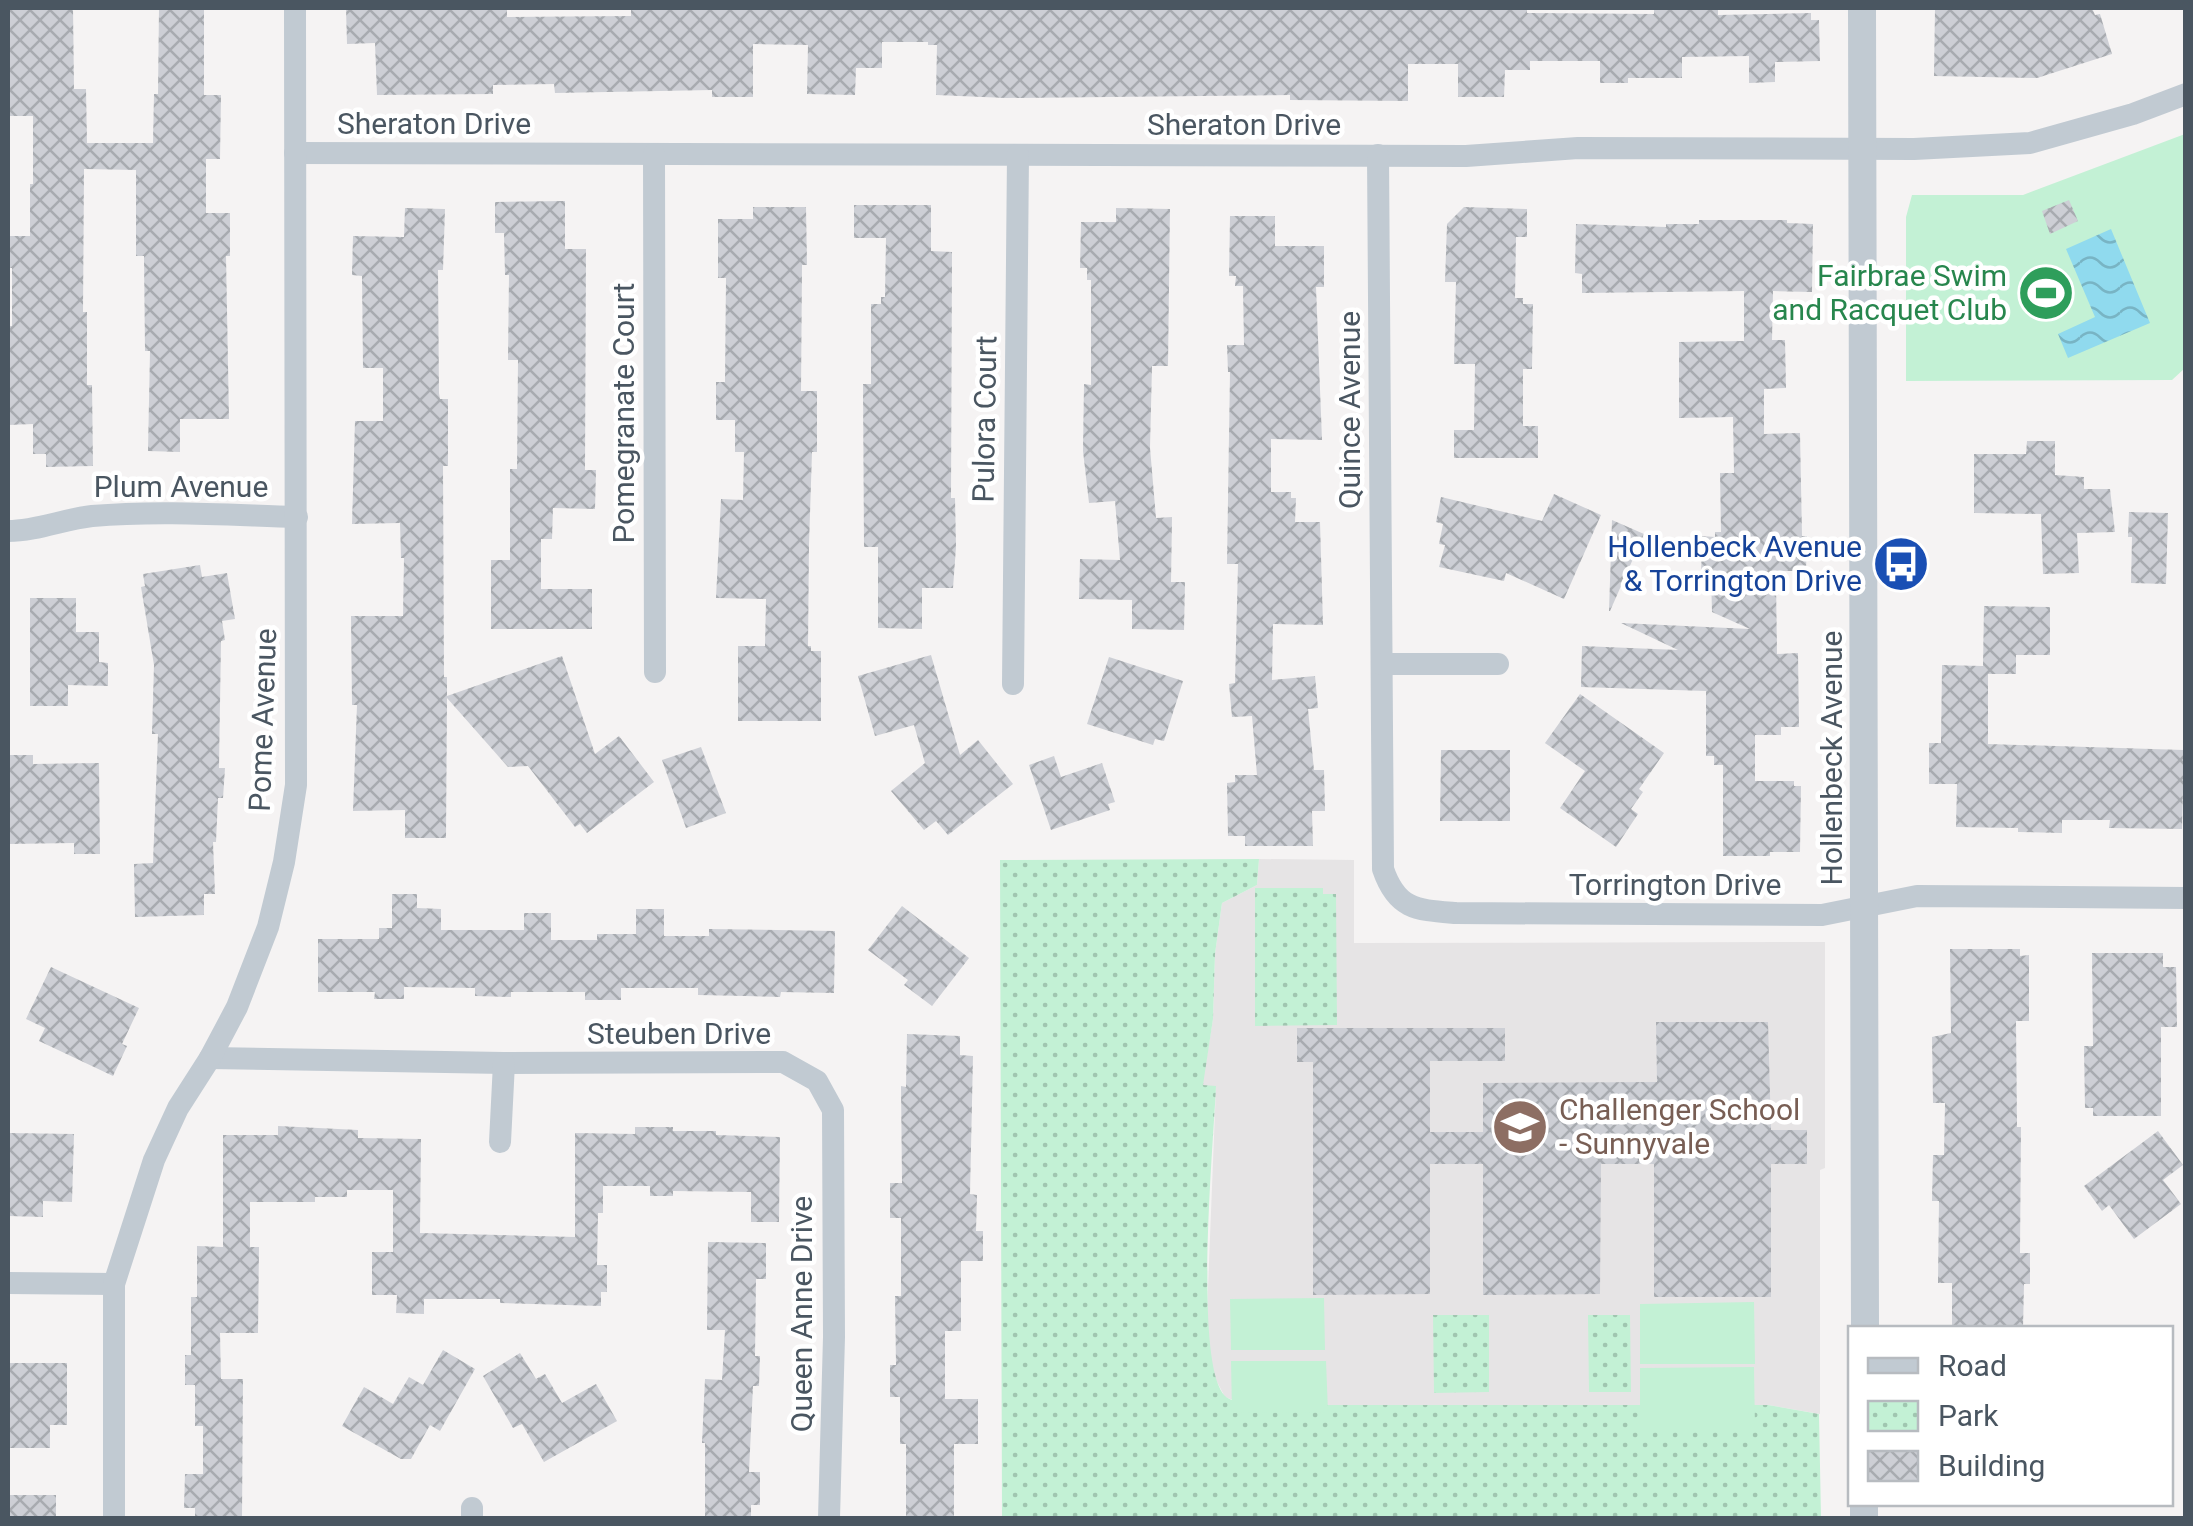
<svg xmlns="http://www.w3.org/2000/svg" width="2193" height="1526" viewBox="0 0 2193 1526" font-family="Roboto,sans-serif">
<defs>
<pattern id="park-dots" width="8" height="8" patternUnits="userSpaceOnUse" patternTransform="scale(2.5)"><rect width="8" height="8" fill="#c3f1d5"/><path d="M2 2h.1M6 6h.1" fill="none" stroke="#a0c6b0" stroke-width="1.8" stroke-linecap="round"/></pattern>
<pattern id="water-waves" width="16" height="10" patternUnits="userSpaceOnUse" patternTransform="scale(2.5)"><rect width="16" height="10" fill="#90daee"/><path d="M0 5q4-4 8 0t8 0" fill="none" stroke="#78b4c4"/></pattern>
<pattern id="building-cross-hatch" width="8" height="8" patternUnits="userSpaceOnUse" patternTransform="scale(2.5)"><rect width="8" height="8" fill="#cdcfd5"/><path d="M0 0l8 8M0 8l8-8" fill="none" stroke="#a8abb0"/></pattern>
</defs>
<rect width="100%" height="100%" fill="#f5f3f3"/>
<!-- education -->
<path fill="#e6e4e5" d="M1259,859L1354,860V943L1825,942V1168L1820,1170V1414L1768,1405H1246L1225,1397L1216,1380L1210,1357L1207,1313L1216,1086H1202L1213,1019L1215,954L1222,903L1257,885Z"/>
<!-- park -->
<g fill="url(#park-dots)">
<path d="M1259,859L1257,885L1222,903L1215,954L1213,1019L1203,1085L1216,1086C1214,1139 1193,1364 1225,1396C1229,1400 1240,1403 1246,1405H1768L1819,1414L1821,1518H1002L1000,860Z"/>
<path d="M1255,888H1323V894H1336L1337,1025L1255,1026Z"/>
<path d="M1433,1315H1489V1392L1434,1393Z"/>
<path d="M1588,1315H1630L1631,1392H1589Z"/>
</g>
<!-- pitch -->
<g fill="#c3f1d5">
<path d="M2185,134V368L2172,380L1906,381V217L1912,195H2023Z"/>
<path d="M1324,1298L1325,1350H1231L1230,1299Z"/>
<path d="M1754,1302L1755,1364H1640V1304Z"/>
<path d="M1231,1361H1326L1328,1412L1232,1413Z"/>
<path d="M1754,1367L1755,1429H1640V1368Z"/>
</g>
<!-- water -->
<path fill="url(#water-waves)" d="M2111,229L2150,323L2068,358L2058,334L2095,317L2066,249Z"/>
<!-- building -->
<g fill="url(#building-cross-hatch)">
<path d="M8,8H73L74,89H86L87,143H153L154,94H158L159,8H204V95H221L220,159H206V213H230V256H226L229,419H180V452L148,451L150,351H145L144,256H136V170L84,169L83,312H87V385H92L93,466L46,467V454H33V424L8,425V326H12V268H8V236H30V184H33V116H10Z"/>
<path d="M346,8H507V17L631,16V8H1256V10L1527,8V13H1530L1654,14V10H1718V15L1811,13V20H1819L1820,61L1775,62V82L1749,83V56L1682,57V78H1628V83H1600V61H1530V70H1505L1504,97H1458V64H1408V101L1290,100V95L1006,98L936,95L937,45H928V42H882V68H856L855,95L807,94L808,45L753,44V97H712V90L555,93L554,84L493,85V94L377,95L375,43L347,44Z"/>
<path d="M1935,8H2092L2095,15L2100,14L2112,54L2037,78L1934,76Z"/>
<path d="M2069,200L2078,221L2050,234L2042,211Z"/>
<path d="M565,201V249H586L585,470H596L595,509L553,508L552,539H541V589H592V629H491V560H510V469H517L518,360H508L509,275H505L504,233H495V202Z"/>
<path d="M854,205H931V251L952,252L951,498H955L956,547L953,588H922V629L878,628V547H864L863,384H871V304H881V297H885L886,238H854Z"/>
<path d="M753,207H806L807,265H802L801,391H817V452H812L809,545L808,646H811V651H821V721H738V646H765L766,599L716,598L721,499L743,500L744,452H735V420H716V382H725L726,278H718V219H753Z"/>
<path d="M1464,207L1527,209V237H1516L1515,298H1523V304H1533L1532,369H1523V426H1538V458H1454V430H1474L1475,364H1454L1456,282H1445L1447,224Z"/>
<path d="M405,208L445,209L443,270H438L439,393L440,399H448V466H443L444,677H447V696L562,656L595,754L619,736L654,782L587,833L580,824L575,827L528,766L508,767L447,698L446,838H405V810L353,811L357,705H352L351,616H403L404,558H401L400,523L352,524L355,421H383V368H363L362,276L352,275L353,236L404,237Z"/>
<path d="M1116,208L1170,209L1168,366H1152L1150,448L1156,518L1172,517L1171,582H1185L1184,630L1132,629V600L1079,599L1080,559L1120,560L1115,501L1089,503L1083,451L1084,384L1091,385V280H1087V268H1080L1081,222H1116Z"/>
<path d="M1230,216H1275V246H1324V287H1316L1322,440L1271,439V492H1291V498H1296L1295,522H1320L1323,625L1273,624L1272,680L1315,676L1318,708L1308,709L1314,770H1324L1325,811H1312L1313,846H1245V836H1228L1227,783L1235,782V775H1257L1252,716L1232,717L1229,684L1235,683L1238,564H1227L1230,372H1228L1227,345H1244L1243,286H1235L1236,276H1229Z"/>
<path d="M1699,220H1787V223L1813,224L1812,292L1773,291L1772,340H1785L1786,388L1764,389V434L1800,433L1802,536H1807L1806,571H1784L1783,581H1776L1777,654L1798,653L1799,727H1781V735H1755V781H1794V786H1801L1800,852H1770V856H1723V765H1714V756H1706V691L1581,687L1582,646L1678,650L1621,623L1750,629L1712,612L1711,576L1701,575L1702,536L1715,537V532H1721L1720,473H1734L1733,417L1679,418V342L1744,341V291L1582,293V274L1575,273L1576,224L1666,227V224H1699Z"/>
<path d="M2027,441H2055V475L2084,477V489H2110L2115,532L2077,533L2079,573L2043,574L2041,514L1974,513V454H2026Z"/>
<path d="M1554,494L1601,515L1564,599L1506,573L1504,581L1439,567L1445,545L1439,544L1443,524L1436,522L1441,497L1542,521Z"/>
<path d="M2129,512L2168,513L2166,584L2131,583L2132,537H2128Z"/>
<path d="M1612,520L1644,534L1610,611H1609Z"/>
<path d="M200,565L202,577L227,573L235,619L222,621L225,640L221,641L219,768H225L223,798H218L216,842H213L215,894H204V915L135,917L134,864L153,863L158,734H152L154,665L141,587L145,586L143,574Z"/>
<path d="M30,598H76V632H99V662L108,663V686L68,685V706H30Z"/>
<path d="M1984,606L2050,607V655H2016V674H1988V744L2184,750L2182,829L2109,828L2110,820H2062V833L2018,832V828L1956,827L1957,784H1929V743H1941L1942,665L1983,666Z"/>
<path d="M931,655L960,755L978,740L1013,784L948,835L936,821L924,830L891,791L925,763L914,725L875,736L858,676Z"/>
<path d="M1109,657L1183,681L1164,741L1155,739L1153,745L1087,724Z"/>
<path d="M1580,694L1664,753L1639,789L1643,792L1631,809L1638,814L1616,847L1560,808L1585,771L1545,743Z"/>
<path d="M701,747L726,813L686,828L662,760Z"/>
<path d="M1441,750H1510V821H1440Z"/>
<path d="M8,755H33V764L99,763L100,854H74V843L8,844Z"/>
<path d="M1054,756L1061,777L1102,763L1115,802L1108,804L1110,810L1051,830L1029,765Z"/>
<path d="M392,894H417V908L441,909V930H524V913H551V940H597V934H636V909H664V936H709V929L835,931L834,993L781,992L780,997L745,996L698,995V988H621V1000H585V992H511V997L475,996V988L404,987V999H374L375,992H318V939H379V928H392Z"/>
<path d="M902,906L969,958L932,1006L904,985L908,980L868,950Z"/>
<path d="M1950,949H2020V956L2029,955V1021H2016L2017,1127H2021L2020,1253H2030V1284H2024L2023,1328H1952V1283H1938L1939,1201H1932L1933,1155H1944L1945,1103H1933L1932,1037L1951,1033Z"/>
<path d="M2092,953H2163V967H2176L2177,1027H2161V1116H2093V1108H2085L2084,1046H2093Z"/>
<path d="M51,967L139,1008L122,1044L127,1046L113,1076L39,1041L45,1028L26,1019Z"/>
<path d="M1656,1022H1768L1771,1130H1807V1164H1771V1297H1654V1164H1601L1600,1294L1483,1295V1164H1430V1294L1313,1295V1062H1297V1028H1505V1061H1430V1132H1483V1083L1657,1082Z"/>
<path d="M907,1034L960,1036V1055L973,1056L970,1194L977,1195L976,1231H983V1261H961V1331H945V1399H978V1444H954V1518H906V1444H900V1397H890V1365H896L895,1296H901V1218H890V1183H902L901,1086L906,1087Z"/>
<path d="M278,1126L358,1130V1138L421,1139L420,1233L575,1237V1133L635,1134V1127H673V1131H716V1135L780,1137L779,1222H751V1192L673,1191V1196H650V1186H603V1213H598L597,1265H607V1292H601V1306L500,1303V1299H424V1314L396,1313L397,1295H372V1252H393V1190H347V1197H315V1202H250V1247H259L258,1333H220L221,1379H243L242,1518H195V1508H184L185,1474H203V1426H195V1385H185V1355H191V1297H197V1246L223,1247V1135H278Z"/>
<path d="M2158,1131L2183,1165L2163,1180L2181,1204L2134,1239L2109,1205L2102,1211L2084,1186Z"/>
<path d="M8,1133L74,1134L72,1202L43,1201V1217L8,1216Z"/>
<path d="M708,1242L766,1243V1279H756L755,1356H760L759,1386H753L749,1472H760V1505H751V1518H705V1443H702L705,1379L722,1380L725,1330H707Z"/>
<path d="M443,1350L475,1369L440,1431L430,1425L411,1459H401L342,1426L364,1387L393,1404L409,1377L423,1385Z"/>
<path d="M520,1353L536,1379L545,1374L562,1403L596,1384L617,1421L544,1462L522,1424L513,1428L483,1376Z"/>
<path d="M8,1363H67V1425H50V1448H8Z"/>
<rect x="8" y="1495" width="48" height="23"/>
</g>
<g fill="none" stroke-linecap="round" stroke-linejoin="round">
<!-- minor -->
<g stroke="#c1cad2" stroke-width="22">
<path d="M295,153L1466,156L1578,148L1914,149L2030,143L2133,114L2186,94"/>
<path d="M654,154L655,672"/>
<path d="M1378,155L1383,869C1397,910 1417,910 1456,913L1822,915L1917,896L2186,898"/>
<path d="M8,531C37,531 64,519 92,516C160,510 229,515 297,517"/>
<path d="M1382,664H1498"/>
<path d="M1013,684L1018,155"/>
<path d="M210,1058L504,1063L783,1062L817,1081L833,1110L834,1337L829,1518"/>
<path d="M500,1142L504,1063"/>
<path d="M8,1283L114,1284"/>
<path d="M114,1518V1284L154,1160L178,1108L210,1058L237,1007L268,927L284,862L296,785L295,8"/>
<path d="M472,1518V1508"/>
</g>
<!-- tertiary -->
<g stroke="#c1cad2" stroke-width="28">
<path d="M1862,8L1865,1328"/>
<path d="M1864,1504V1518"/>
</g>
</g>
<!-- icons -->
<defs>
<g id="stadium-disc" transform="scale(2.875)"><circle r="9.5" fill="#2e9e5b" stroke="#fff"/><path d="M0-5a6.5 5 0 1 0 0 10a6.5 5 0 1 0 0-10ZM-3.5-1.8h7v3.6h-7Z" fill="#fff"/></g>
<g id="bus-disc" transform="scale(2.875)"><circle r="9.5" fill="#1a4fb4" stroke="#fff"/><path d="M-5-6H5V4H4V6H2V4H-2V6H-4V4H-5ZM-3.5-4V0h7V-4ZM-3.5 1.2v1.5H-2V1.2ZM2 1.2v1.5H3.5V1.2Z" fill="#fff"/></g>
<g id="school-disc" transform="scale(2.875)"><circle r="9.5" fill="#8d6e63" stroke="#fff"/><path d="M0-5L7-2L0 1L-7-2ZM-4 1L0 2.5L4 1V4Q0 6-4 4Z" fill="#fff"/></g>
</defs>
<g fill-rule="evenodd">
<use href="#stadium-disc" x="2046" y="293"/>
<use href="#bus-disc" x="1901" y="564"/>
<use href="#school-disc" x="1520" y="1127"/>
</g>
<g text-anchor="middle" stroke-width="9" stroke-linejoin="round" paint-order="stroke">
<!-- street labels -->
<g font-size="30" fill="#4a5661" stroke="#fff">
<text x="434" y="134">Sheraton Drive</text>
<text x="1244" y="135">Sheraton Drive</text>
<text transform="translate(1350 410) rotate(-90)" y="10">Quince Avenue</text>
<text transform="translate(624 413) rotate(-90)" y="10">Pomegranate Court</text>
<text transform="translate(985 419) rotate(-89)" y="10">Pulora Court</text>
<text x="181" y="497">Plum Avenue</text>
<text transform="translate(263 720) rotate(-88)" y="10">Pome Avenue</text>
<text transform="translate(1832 758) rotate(-90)" y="10">Hollenbeck Avenue</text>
<text x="1675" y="895">Torrington Drive</text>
<text x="679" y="1044">Steuben Drive</text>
<text transform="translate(802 1314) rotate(-90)" y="10">Queen Anne Drive</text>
</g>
<!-- leisure labels -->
<g font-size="30" fill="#27864d" stroke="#fff" text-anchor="end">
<text x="2007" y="286">Fairbrae Swim<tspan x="2007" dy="34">and Racquet Club</tspan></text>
</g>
<!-- transit labels -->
<g font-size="30" fill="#164399" stroke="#fff" text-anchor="end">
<text x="1862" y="557">Hollenbeck Avenue<tspan x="1862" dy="34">&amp; Torrington Drive</tspan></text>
</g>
<!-- education labels -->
<g font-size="30" fill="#785e54" stroke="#fff" text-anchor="start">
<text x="1559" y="1120">Challenger School<tspan x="1559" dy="34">- Sunnyvale</tspan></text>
</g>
</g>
<!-- border -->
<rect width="2193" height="1526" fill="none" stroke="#4a5661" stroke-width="20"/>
<!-- legend -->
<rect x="1848" y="1326" width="325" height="180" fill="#ffffff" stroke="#b7bbc0" stroke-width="2.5"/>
<rect x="1868" y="1358" width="50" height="15" fill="#c1cad2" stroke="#b7bbc0" stroke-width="2.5"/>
<text x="1938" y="1376" font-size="30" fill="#4a5661">Road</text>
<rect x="1868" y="1401" width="50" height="30" fill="url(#park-dots)" stroke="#b7bbc0" stroke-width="2.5"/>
<text x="1938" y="1426" font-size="30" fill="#4a5661">Park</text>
<rect x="1868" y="1451" width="50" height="30" fill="url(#building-cross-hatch)" stroke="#b7bbc0" stroke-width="2.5"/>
<text x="1938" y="1476" font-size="30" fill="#4a5661">Building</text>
</svg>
